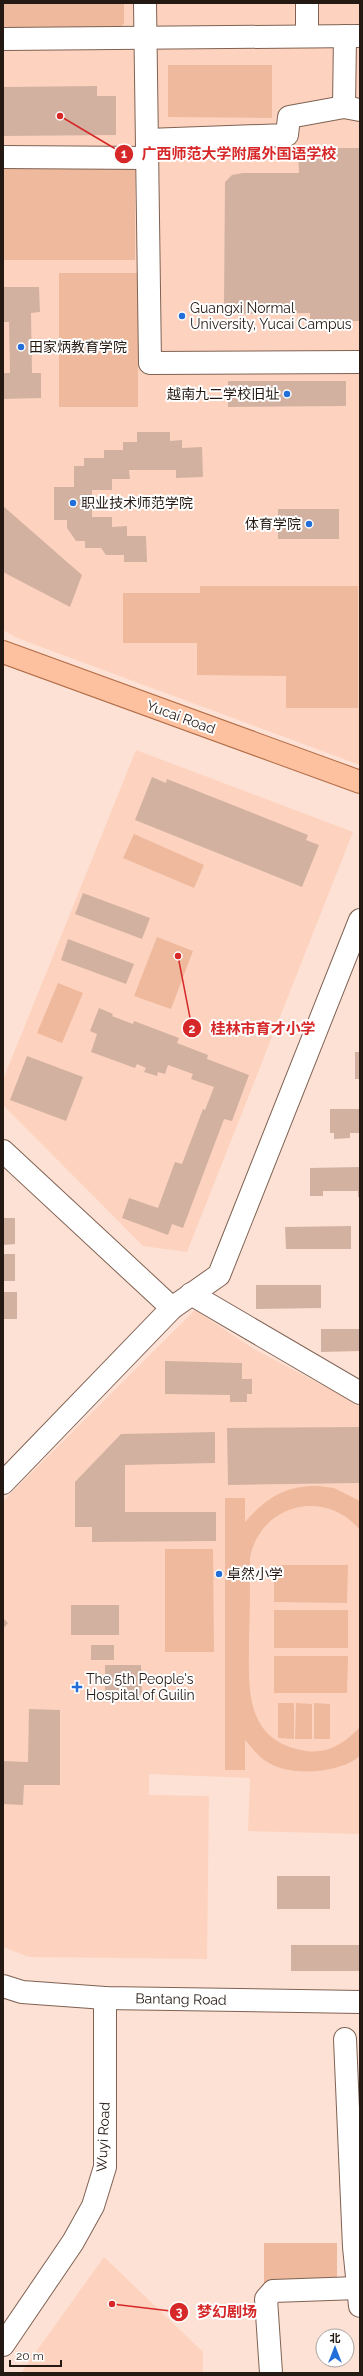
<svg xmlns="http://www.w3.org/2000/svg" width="363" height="2376" viewBox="0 0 363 2376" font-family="Raleway,'Noto Sans SC',sans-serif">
<rect width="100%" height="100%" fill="#fde1d4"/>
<!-- built -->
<g fill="#fdd3bf">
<path d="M3,3H360V765L17,638L3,630Z"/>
<path d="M136,750L353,832L187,1252L143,1246L3,1105V1080Z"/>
<path d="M195,1310L254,1349L360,1405V1834L248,1831L250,1778L149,1774V1795L209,1796L207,1959L29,1957L3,1947V1501Z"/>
<path d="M104,2257L203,2352V2373H21Z"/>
</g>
<!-- green -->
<g fill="#efb99d">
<path d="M3,3H124V23L120,28H3Z"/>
<path d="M168,65H272V118L168,117Z"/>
<rect x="3" y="168" width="132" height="92"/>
<rect x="59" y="273" width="79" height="134"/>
<path d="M200,586H358V708H286V676L197,675V643H123V593H200Z"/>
<path d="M134,834L204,865L194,888L123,858Z"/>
<path d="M157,937L193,951L171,1009L134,996Z"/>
<path d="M58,983L83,993L62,1043L37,1033Z"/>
<path d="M318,1486L334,1488L360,1501V1530C325,1488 261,1504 250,1557C250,1584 250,1611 249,1639C249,1685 243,1738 301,1750C325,1756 344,1744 360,1727V1756C340,1773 292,1777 269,1763C259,1758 252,1748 245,1740V1770H225V1498H245V1522C266,1498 286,1485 318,1486Z"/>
<path d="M165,1549H213L214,1652H165Z"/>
<path d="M274,1565H348L347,1603L274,1602Z"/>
<rect x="274" y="1610" width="74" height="38"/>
<path d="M274,1656H348L347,1693H274Z"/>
<path d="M278,1703H294V1739L278,1738Z"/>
<path d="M296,1703L312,1704V1739H295Z"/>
<path d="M314,1703L330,1704V1739H314Z"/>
<rect x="264" y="2243" width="73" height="41"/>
</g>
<!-- building -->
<g fill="#d2b1a1">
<path d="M97,86V96H116V135L3,136V87Z"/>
<path d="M298,148H360V321L310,322V313L236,314L224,303L225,182L232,175L243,173H299Z"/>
<path d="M3,287H39L40,312L31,313L32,373H41V398L3,399V373H10L9,322H3Z"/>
<path d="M228,381H346V406L228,407Z"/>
<path d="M137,432H170V441L182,440V448L202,447L203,477L176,478V470H129L130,479H112V490H92V517H112V527L127,526V536H146L147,562H124V555H106L101,548H85V541H76L67,528V520H54V487H74V466H84V458H104V450H123V442H137Z"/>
<path d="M3,506L82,575L70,607L3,572Z"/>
<rect x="278" y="509" width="61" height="30"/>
<path d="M152,777L166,783L167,779L308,835L306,840L319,845L302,887L135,820Z"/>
<path d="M83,893L150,918L142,939L75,914Z"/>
<path d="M68,939L134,964L126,984L61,960Z"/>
<path d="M99,1008L113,1014L112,1016L133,1024L134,1021L179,1038L177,1043L208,1055L207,1059L249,1075L232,1121L224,1119L183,1228L172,1224L168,1235L122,1218L129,1198L158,1208L175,1162L182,1164L203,1109L205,1110L214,1087L191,1079L193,1074L168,1065L165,1074L158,1072L157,1076L144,1072L146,1068L137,1064L135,1068L91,1052L97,1034L90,1031Z"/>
<rect x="355" y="1052" width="5" height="27"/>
<path d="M27,1056L83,1077L66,1121L10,1100Z"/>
<path d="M330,1109H360V1133H350V1138L334,1139V1133H330Z"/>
<path d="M360,1167V1197H358V1191H323V1196H310V1168Z"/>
<path d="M3,1218H15V1244L3,1245Z"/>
<path d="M351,1226V1249H286L285,1227Z"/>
<rect x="3" y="1254" width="12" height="27"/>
<path d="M256,1285H321V1308L256,1309Z"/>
<rect x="3" y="1292" width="14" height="27"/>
<path d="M321,1329H360V1351L321,1352Z"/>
<path d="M165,1361L242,1363V1379H252V1394H247V1402H230V1395L165,1394Z"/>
<path d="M360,1427V1483L228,1485L227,1428Z"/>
<path d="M215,1432V1463L125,1465V1512H216V1541L92,1542V1527H75V1482L121,1434Z"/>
<rect x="71" y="1605" width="48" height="30"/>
<path d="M3,1618L8,1623L3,1629Z"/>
<rect x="91" y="1645" width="23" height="15"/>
<path d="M105,1665H141L142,1695H105Z"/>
<path d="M29,1709L60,1710V1785H24L23,1805L3,1804V1761L28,1762Z"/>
<rect x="277" y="1876" width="53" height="33"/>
<rect x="291" y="1945" width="69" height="26"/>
</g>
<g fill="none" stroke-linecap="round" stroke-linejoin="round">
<!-- minor casing -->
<g stroke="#7f6253" stroke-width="24">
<g id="minor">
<path d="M145,3L150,363L360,362"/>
<path d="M307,3V36"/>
<path d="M345,36L344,107L360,110"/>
<path d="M3,39L360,36"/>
<path d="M147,140L287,135L289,117L344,107"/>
<path d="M3,157L148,158"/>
<path d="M3,1151L172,1308"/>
<path d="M191,1294L360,1393"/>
<path d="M3,1483L172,1308L219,1275L360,920"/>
<path d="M3,1986L22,1992L105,1998L360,2002"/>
<path d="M345,2039L354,2247L360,2306"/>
<path d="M3,2345L73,2242L93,2206L105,2167V1998"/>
<path d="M271,2373L266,2299L273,2291L358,2288"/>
</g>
</g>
<!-- major casing -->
<g stroke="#b16c46" stroke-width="24">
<path id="major" d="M3,652L360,782"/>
</g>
<!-- minor -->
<use href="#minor" stroke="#fff" stroke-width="22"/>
<!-- major -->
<use href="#major" stroke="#fdc1a0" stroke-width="22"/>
</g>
<!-- markers -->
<g fill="#236fda" stroke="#fff" stroke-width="1.5">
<circle cx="182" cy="316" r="4"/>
<circle cx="21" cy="347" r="4"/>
<circle cx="287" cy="394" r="4"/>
<circle cx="73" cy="503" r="4"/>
<circle cx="309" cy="524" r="4"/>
<circle cx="219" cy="1574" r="4"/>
<path d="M75 1681h4v4h4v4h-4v4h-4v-4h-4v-4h4z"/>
</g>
<g text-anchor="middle" stroke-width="4" stroke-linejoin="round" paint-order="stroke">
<!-- poi labels -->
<g font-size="14" fill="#251913" stroke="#fff" text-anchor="start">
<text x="190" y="313">Guangxi Normal<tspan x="190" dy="16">University, Yucai Campus</tspan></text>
<text x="29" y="352">田家炳教育学院</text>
<text x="279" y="399" text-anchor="end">越南九二学校旧址</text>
<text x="81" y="508">职业技术师范学院</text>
<text x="301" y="529" text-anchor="end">体育学院</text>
<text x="227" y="1579">卓然小学</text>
<text x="86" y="1684">The 5th People's<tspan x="86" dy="16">Hospital of Guilin</tspan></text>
</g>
<!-- street labels -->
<g font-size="14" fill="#251913" stroke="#fff">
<text transform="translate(181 717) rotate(20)" y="5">Yucai Road</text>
<text transform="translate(181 1999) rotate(1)" y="5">Bantang Road</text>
<text transform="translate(103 2137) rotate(-87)" y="5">Wuyi Road</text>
</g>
</g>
<!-- callouts -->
<path fill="none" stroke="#d62828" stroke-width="1.5" d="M60 116L124 154M178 956L192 1028M112 2304L179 2312"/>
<g fill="#d62828" stroke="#fff" stroke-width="1.5">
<circle cx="60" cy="116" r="4"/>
<circle cx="178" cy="956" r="4"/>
<circle cx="112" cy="2304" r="4"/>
<circle cx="124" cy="154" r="10"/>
<circle cx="192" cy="1028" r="10"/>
<circle cx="179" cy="2312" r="10"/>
</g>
<g font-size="12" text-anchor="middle" font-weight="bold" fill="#fff">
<text x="124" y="158">1</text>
<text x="192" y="1033">2</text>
<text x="179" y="2316">3</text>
</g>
<g font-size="15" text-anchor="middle" font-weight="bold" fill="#d62828" stroke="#fff" stroke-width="4" stroke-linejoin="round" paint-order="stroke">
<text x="239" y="159">广西师范大学附属外国语学校</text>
<text x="263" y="1034">桂林市育才小学</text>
<text x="227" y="2317">梦幻剧场</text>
</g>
<!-- border -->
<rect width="363" height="2376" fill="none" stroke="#251913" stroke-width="8"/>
<!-- north arrow -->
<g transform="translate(335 2348)"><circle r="19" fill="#ffffff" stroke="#a8a3a1"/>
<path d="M0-3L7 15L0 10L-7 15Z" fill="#236fda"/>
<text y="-6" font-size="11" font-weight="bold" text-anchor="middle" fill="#251913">北</text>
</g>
<!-- scale -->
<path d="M10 2360v6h51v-6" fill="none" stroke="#251913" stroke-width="2"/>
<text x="16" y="2360" font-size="12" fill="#251913" stroke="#ffffff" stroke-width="3" paint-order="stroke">20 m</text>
</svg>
